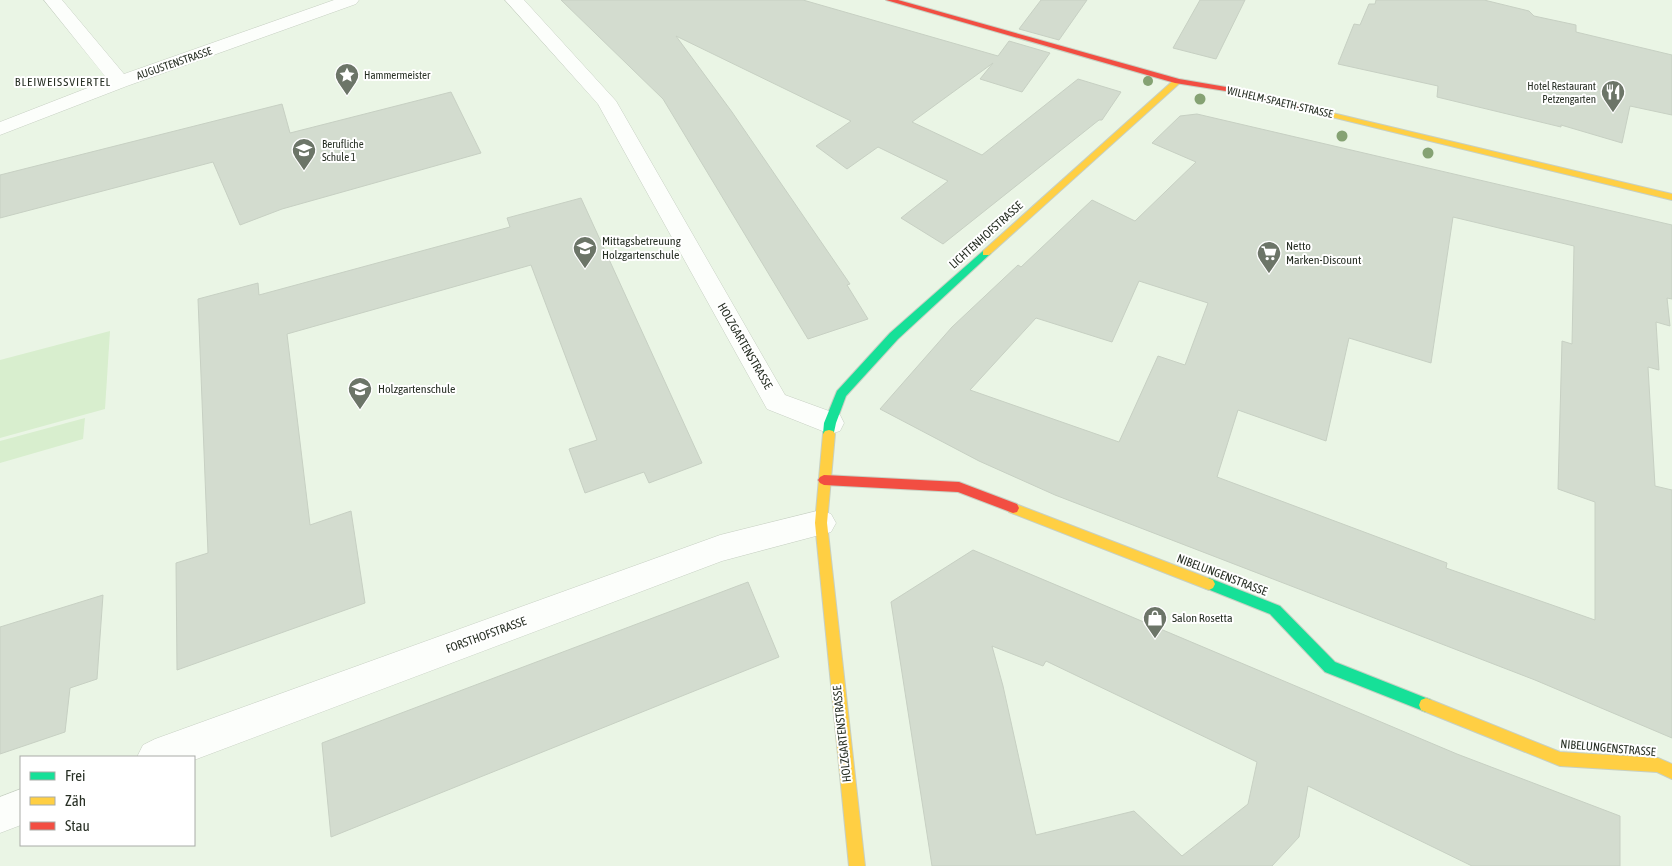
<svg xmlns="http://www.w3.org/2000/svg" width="1672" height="866" viewBox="0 0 1672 866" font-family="'Asap Condensed',sans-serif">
<rect width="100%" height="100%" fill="#eaf5e5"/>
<!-- green -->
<g fill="#d8eece">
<path d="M110,331L105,409L0,438V360Z"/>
<path d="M85,418L83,439L0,463V441Z"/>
</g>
<!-- building -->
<g fill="#d3dccf" stroke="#c7d0c3" fill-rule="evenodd">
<path d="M561,0H803L998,56L1009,41L1050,53L1022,92L980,79L993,63L912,122L982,155L1078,79L1121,92L1102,120H1099L943,244L901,218L948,181L878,147L847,169L816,146L851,121L676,36L732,112L850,284L847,285L868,319L808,339L663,99Z"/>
<path d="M1041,0H1087L1059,40L1019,29Z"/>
<path d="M1200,0H1245L1216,59L1173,48Z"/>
<path d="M1376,0H1484L1529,11L1534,16L1576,25V32L1672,55V115L1630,106L1622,143L1561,125V127L1437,97L1438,86L1338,64L1354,24L1360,25L1369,4H1375Z"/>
<path d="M451,92L481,153L282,209L240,225L213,162L0,218V175L282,104L290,133Z"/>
<path d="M1197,114L1672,225V299L1667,298L1670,326L1656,322L1659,370L1648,367L1655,486L1672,490V738L1535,680L1055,495L979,461L880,409L952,327L1018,265L1021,267L1092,200L1135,221L1196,162L1152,143L1180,116ZM1453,217L1574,246L1572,344L1562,341L1558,489L1595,502V620L1446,568L1447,563L1217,477L1238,410L1326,441L1349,338L1431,363ZM1139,281L1208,303L1185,365L1158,356L1119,442L970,390L1036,318L1112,342Z"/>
<path d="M581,198L702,463L649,483L644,472L585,493L569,449L597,440L531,265L287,334L310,525L351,511L365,603L177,670L176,563L208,553L198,299L258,283L259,295L510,227L507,218Z"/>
<path d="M973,550L1457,754L1620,816V866H1472L1308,786L1299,837L1272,866H932L891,602ZM992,646L1043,666L1046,661L1257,762L1248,804L1182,856L1134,811L1036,835L1003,686Z"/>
<path d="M748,582L779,657L331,837L322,743Z"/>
<path d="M103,595L97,679L70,688L65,732L0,754V627Z"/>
</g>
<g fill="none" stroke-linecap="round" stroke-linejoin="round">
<!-- street casing -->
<g stroke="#c7d0c3" stroke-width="1">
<g id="street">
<path d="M44,0H62L124,74L334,0H359L356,4L127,86L0,135V122L108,80Z"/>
<path d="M505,0H524L616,101L785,395L840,415L844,423L840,431L830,434L767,409L598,104Z"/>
<path d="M821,510L831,514L836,523L831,532L722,561L194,760V757H137L143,745L155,739L720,535Z"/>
<path d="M21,789V825L0,833V797Z"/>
</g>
</g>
<!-- fast casing -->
<g stroke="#c7d0c3" stroke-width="2">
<g id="fast">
<path d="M986,250L991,253L989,255L898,339L846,396L836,423L833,437H825L823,434L824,423L837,391L890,333L983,251Z"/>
<path d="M1209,578L1280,606L1335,662L1431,700L1433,705L1431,710L1426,712L1325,672L1270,614L1205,588L1203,584L1205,580Z"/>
</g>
</g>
<!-- slow casing -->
<g stroke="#c7d0c3" stroke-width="2">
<g id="slow">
<path d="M1175,79L1182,81L989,255H983V251Z"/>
<path d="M1299,105L1672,194V200L1299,109Z"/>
<path d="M829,430L833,431L835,434L827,523L865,866H849L815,523L823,434L825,431Z"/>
<path d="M1013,503L1213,580L1215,584L1213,588L1209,590L1009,512L1007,508L1009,504Z"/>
<path d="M1426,698L1560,752L1658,758L1672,764V779L1657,772L1560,766L1421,710L1419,705L1421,700Z"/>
</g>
</g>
<!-- jam casing -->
<g stroke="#c7d0c3" stroke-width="2">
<g id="jam">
<path d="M886,0H898L1179,79L1232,88L1306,107L1302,109L1232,92L1175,83Z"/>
<path d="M824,475L959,482L1017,504L1019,508L1017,512L1013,513L958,492L824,485L820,483L818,480L820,477Z"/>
</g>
</g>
<!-- street -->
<use href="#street" fill="#fcfefb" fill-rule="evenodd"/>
<!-- fast -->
<use href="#fast" fill="#16e098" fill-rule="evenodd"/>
<!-- slow -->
<use href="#slow" fill="#ffcf43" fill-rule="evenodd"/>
<!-- jam -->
<use href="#jam" fill="#f24e42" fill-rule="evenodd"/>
</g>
<!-- trees -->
<g fill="#85a273">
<circle cx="1148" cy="81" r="5"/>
<circle cx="1200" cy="99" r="5.5"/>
<circle cx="1342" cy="136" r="5.5"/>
<circle cx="1428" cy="153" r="5.5"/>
</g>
<!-- icons -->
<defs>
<g id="sight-pin" transform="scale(1.25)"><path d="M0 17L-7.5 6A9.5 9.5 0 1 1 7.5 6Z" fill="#6c7568" stroke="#fff"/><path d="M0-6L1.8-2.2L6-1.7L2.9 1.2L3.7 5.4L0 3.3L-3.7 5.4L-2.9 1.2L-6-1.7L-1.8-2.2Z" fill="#fff"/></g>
<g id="restaurant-pin" transform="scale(1.25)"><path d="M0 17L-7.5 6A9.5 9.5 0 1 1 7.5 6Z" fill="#6c7568" stroke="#fff"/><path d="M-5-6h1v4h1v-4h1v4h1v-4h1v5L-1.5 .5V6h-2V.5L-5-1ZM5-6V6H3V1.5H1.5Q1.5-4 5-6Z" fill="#fff"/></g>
<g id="school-pin" transform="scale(1.25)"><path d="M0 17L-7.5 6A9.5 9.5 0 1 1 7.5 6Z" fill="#6c7568" stroke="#fff"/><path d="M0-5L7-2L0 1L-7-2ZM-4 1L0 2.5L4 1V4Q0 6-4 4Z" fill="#fff"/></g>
<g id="supermarket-pin" transform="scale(1.25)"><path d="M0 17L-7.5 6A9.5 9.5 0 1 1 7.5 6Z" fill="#6c7568" stroke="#fff"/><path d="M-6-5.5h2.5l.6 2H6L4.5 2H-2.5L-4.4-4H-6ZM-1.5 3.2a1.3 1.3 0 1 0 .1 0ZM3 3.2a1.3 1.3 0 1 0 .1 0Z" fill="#fff"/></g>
<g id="shop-pin" transform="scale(1.25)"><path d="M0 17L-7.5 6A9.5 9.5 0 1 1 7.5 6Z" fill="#6c7568" stroke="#fff"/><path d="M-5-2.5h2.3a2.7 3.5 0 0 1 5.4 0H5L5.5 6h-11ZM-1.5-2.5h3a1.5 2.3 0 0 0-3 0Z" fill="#fff"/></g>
</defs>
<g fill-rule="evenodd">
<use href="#sight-pin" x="347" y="75"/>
<use href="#restaurant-pin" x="1613" y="92"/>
<use href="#school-pin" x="304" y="150"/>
<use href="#school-pin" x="585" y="248"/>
<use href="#supermarket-pin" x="1269" y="253"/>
<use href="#school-pin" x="360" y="389"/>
<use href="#shop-pin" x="1155" y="618"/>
</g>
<g text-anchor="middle" stroke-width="4" stroke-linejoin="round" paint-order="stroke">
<!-- far-street labels -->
<g font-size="11" fill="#283025" stroke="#fff">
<text transform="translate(174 63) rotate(-19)" y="4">AUGUSTENSTRASSE</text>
<text transform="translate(1280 102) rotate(13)" y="4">WILHELM-SPAETH-STRASSE</text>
</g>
<!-- far-poi labels -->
<g font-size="11" fill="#283025" stroke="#fff" text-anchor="start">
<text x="364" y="79">Hammermeister</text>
<text x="1596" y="90" text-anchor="end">Hotel Restaurant<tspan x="1596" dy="13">Petzengarten</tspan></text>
<text x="322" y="148">Berufliche<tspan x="322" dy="13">Schule 1</tspan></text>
</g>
<!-- far-quarter labels -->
<g font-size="12" letter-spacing="1" fill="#283025" stroke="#fff">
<text x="63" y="86">BLEIWEISSVIERTEL</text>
</g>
<!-- street labels -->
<g font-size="12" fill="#283025" stroke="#fff">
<text transform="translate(986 235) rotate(-42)" y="4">LICHTENHOFSTRASSE</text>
<text transform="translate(745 346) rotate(60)" y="4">HOLZGARTENSTRASSE</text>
<text transform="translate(1222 575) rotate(21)" y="4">NIBELUNGENSTRASSE</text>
<text transform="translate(486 635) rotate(-20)" y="4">FORSTHOFSTRASSE</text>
<text transform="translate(842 734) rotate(-96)" y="4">HOLZGARTENSTRASSE</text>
<text transform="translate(1608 748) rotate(5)" y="4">NIBELUNGENSTRASSE</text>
</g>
<!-- poi labels -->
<g font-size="12" fill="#283025" stroke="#fff" text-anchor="start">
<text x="602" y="245">Mittagsbetreuung<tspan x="602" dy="14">Holzgartenschule</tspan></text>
<text x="1286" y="250">Netto<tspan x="1286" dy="14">Marken-Discount</tspan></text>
<text x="378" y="393">Holzgartenschule</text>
<text x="1172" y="622">Salon Rosetta</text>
</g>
</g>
<!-- legend -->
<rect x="20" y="756" width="175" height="90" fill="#ffffff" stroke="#a9aca8"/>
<rect x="30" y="772" width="25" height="8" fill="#16e098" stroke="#a9aca8"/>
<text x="65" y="781" font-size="15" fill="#283025">Frei</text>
<rect x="30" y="797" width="25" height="8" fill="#ffcf43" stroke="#a9aca8"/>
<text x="65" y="806" font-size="15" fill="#283025">Zäh</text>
<rect x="30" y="822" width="25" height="8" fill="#f24e42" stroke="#a9aca8"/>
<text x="65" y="831" font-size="15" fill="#283025">Stau</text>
</svg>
